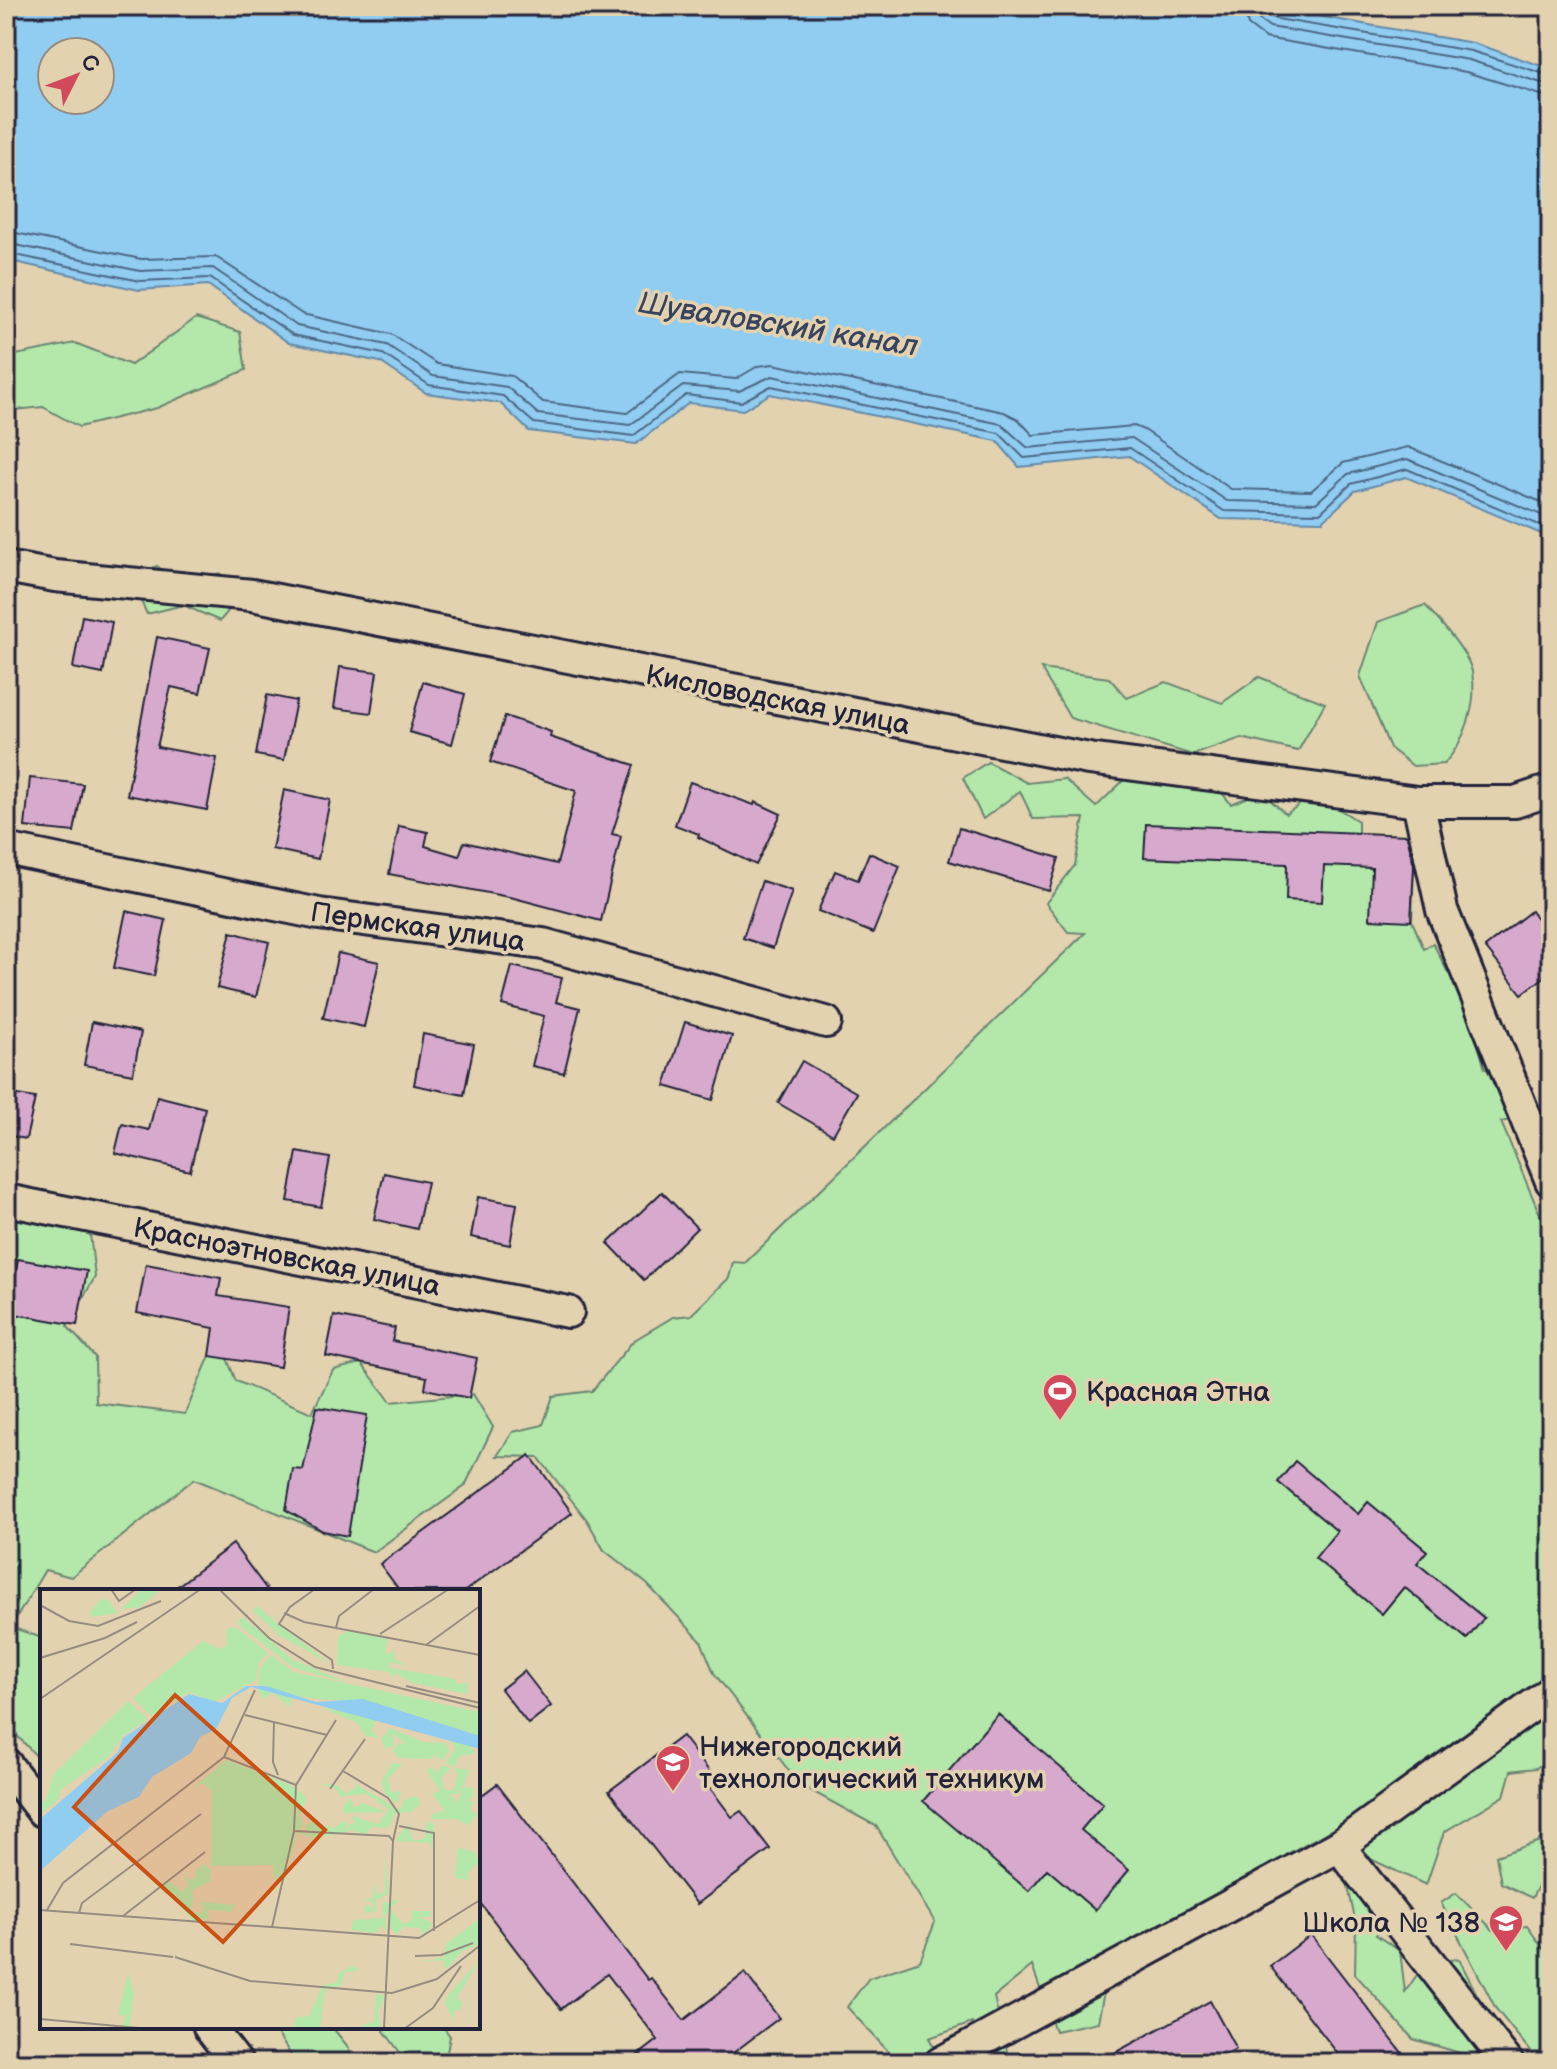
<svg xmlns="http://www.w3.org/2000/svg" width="1557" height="2069" viewBox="0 0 1557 2069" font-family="'Balsamiq Sans',sans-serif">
<rect width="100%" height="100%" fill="#e3d2af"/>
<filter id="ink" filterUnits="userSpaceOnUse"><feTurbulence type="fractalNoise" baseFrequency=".0125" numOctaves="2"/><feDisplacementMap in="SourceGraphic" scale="16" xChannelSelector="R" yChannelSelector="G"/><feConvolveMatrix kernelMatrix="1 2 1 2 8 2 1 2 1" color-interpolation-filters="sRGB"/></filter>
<g filter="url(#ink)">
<!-- green -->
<g fill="#b3e8aa" stroke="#6a8572" stroke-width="2">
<path d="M196,318L240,332L246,370L157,408L79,427L43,407L6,411V357L75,343L131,365Z"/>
<path d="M157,566L180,582L220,573L238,599L220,621L183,605L147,614L130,578Z"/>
<path d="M1425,605C1439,621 1468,652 1472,672C1478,705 1465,741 1444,764L1413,766L1390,748L1360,676L1378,622Z"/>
<path d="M1041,669L1109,678L1127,698L1166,682L1222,703L1259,677L1325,703L1298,751L1241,738L1193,755L1070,718Z"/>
<path d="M988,762L1027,783L1064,779L1096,807L1127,777L1218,788L1231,804L1261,792L1286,814L1315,794L1358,821V833L1415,836L1412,921L1424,949L1433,943L1448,973L1494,997V1015L1477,1041L1485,1069L1517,1078L1511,1120L1501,1122L1551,1241V1757L1536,1768L1511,1771L1504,1796L1444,1832L1426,1885L1364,1856L1345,1822L1287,1854L1291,1886L1109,1967L1098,2022L1055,2031L1032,1966L994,1997L1008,2055L981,2063L972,2023L929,2038L943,2063H899L847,2007L869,1978L920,1961L935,1922L876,1826L799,1784L714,1673L701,1641L647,1584L604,1550L587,1520L538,1457L497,1456L513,1432L543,1425L553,1396L592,1391L633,1341L673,1317L691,1315L729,1278L733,1262L745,1263L1085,933L1068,932L1046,903L1075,865L1084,818L1033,819L1020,791L983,819L963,778Z"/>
<path d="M61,1200L87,1208L95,1277L67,1326L95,1357L96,1403L185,1414L231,1307L224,1351L236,1381L312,1413L333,1370L361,1363L391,1402L473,1394L493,1427L465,1486L374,1552L194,1479L71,1577L45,1570L11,1627L42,1638V1762L6,1724V1220Z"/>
<path d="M1551,1830V1860L1532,1898L1501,1883L1496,1856L1537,1842Z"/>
<path d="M1345,1872L1398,1900L1376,1935L1400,1951L1405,1992L1426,1962L1459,1959L1489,2018L1477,2058L1413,2039L1355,1974L1356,1924Z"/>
<path d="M1456,1893L1493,1930L1527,1926L1551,1959V2063H1540L1496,2009L1441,1903Z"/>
<path d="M273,2027H332L349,2048L348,2063H296Z"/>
<path d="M386,2027H443L450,2036L445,2063H408L384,2031Z"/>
</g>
<!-- water -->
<path fill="#90cdf1" stroke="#6489a8" stroke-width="2" fill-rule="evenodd" d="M6,6H1260L1473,43L1551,69V538L1406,477L1355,491L1323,521L1221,519L1129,456L1019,467L997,441L770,394L743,410L689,403L636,444L529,431L500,403L426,393L380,362L289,343L208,285L139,290L6,260ZM52,52H100V100H52Z"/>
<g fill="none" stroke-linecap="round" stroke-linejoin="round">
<!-- shore -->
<g stroke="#4e6684" stroke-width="2">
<path d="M1243,6L1248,25L1265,38L1466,72L1551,98"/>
<path d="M1255,6L1258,19L1270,27L1469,60L1551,86"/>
<path d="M1265,6L1268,15L1277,19L1471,51L1551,76"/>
<path d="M6,231L141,259L216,257L302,314L391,334L437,364L512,376L543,402L627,413L680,374L736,379L758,366L773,364L1004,412L1018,419L1033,435L1134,426L1146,431L1231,489L1311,491L1343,463L1408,447L1551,506"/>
<path d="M6,243L140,271L213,268L297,326L387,345L433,376L507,387L538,414L630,425L683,386L739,391L772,376L1001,424L1028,448L1132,438L1227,501L1316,503L1348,474L1407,459L1551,519"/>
<path d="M6,253L140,281L210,278L293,335L383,354L429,385L503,396L534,423L633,436L686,395L741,402L771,386L999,433L1024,458L1130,448L1224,511L1320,513L1351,484L1407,469L1551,530"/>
</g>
</g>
<!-- building -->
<g fill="#d7aacd" stroke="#22223b" stroke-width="2">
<path d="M82,616L112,622L103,674L73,668Z"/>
<path d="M157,637L210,648L200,693L171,687L157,747L217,758L207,810L127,795Z"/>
<path d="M340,667L377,672L371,713L334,708Z"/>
<path d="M423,682L465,694L452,744L409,732Z"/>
<path d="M267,695L296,701L284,760L256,755Z"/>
<path d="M505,716L551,732L550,737L634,765L612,834L621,836L601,921L514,898L389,874L399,826L428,832L425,846L459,856L464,842L557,864L576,791L490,762Z"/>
<path d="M30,778L83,784L74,832L25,827Z"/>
<path d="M690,782L754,805L755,802L781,814L756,865L698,837L699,834L675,825Z"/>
<path d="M284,790L330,800L318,859L272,849Z"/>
<path d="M1146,824L1407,835L1414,866L1411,921L1370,919L1372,868L1324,866L1322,902L1286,900L1287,864L1144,858Z"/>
<path d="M959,828L1059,858L1049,891L949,861Z"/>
<path d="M869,853L900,866L873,933L818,911L835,871L858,880Z"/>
<path d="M762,881L792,891L773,948L743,938Z"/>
<path d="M126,911L166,920L154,976L114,968Z"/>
<path d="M1531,911L1551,936V972L1522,994L1485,947Z"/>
<path d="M231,932L269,942L256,997L217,988Z"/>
<path d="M338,953L379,962L364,1027L323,1018Z"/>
<path d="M512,966L562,978L556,1002L580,1008L564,1073L532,1066L544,1016L502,1005Z"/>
<path d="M92,1022L141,1032L133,1074L84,1065Z"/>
<path d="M685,1022L732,1036L713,1100L665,1086Z"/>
<path d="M423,1034L474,1044L464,1095L414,1085Z"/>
<path d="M802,1061L857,1093L833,1135L778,1103Z"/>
<path d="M6,1093L35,1098L26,1139L6,1135Z"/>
<path d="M157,1096L205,1108L190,1171L115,1153L122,1124L149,1130Z"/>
<path d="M297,1152L330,1158L321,1207L288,1201Z"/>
<path d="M384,1173L427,1182L417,1229L374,1219Z"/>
<path d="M662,1192L697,1228L644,1280L608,1243Z"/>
<path d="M478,1197L517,1204L510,1245L471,1237Z"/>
<path d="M18,1259L87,1271L77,1325L9,1313Z"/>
<path d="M146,1264L221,1278L218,1296L289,1307L280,1367L210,1356L214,1328L137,1313Z"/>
<path d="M334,1316L395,1328L392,1341L477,1358L469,1398L425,1389L427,1377L326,1356Z"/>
<path d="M317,1407L367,1415L348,1536L323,1531L286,1510L293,1469L303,1470Z"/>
<path d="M530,1455L572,1513L465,1591H400L380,1564Z"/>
<path d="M1295,1461L1358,1514L1368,1502L1427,1551L1417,1563L1484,1618L1467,1639L1404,1587L1382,1614L1315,1558L1337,1531L1278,1482Z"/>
<path d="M233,1544L268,1591H171Z"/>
<path d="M524,1671L551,1706L528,1724L501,1689Z"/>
<path d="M998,1714L1103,1804L1081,1830L1129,1870L1095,1910L1047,1869L1029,1891L923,1801Z"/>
<path d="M682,1736L712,1775L704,1780L732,1817L741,1811L770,1849L697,1904L609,1791Z"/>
<path d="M497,1784L648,1980L651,1978L684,2020L745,1973L779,2018L720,2063H628L658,2040L607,1974L561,2009L478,1900V1798Z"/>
<path d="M1311,1935L1410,2063H1345L1270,1966Z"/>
<path d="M1210,2001L1236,2049L1210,2063H1096Z"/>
</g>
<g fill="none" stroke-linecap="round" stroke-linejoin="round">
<!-- street casing -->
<g stroke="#22223b" stroke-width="36">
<g id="street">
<path d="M6,567L55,576L252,595L1089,759L1418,802H1515L1551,790"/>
<path d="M1418,802L1442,910L1551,1181"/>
<path d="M6,849L319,914L543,944L826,1022"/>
<path d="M6,1200L568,1312"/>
<path d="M6,1764L42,1811"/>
<path d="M1339,1846L1508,2063"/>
<path d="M209,2027L237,2063"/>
<path d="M940,2063L1339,1846L1551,1692"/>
</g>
</g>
<!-- street -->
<use href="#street" stroke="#e3d2af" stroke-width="30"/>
</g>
</g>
<!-- icons -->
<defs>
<g id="stadium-pin" transform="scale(1.8)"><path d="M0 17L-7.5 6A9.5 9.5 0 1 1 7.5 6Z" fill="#d1495b" stroke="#e3d2af"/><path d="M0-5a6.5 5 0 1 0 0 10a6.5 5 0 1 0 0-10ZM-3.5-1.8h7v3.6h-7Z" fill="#fff"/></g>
<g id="university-pin" transform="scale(1.8)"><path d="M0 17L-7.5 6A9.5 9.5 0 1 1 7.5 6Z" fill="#d1495b" stroke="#e3d2af"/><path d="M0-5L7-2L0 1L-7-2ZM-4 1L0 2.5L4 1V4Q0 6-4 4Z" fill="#fff"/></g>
<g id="school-pin" transform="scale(1.8)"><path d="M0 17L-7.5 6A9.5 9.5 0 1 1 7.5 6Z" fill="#d1495b" stroke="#e3d2af"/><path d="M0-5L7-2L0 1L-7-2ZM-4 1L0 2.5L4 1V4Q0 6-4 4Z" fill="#fff"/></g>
</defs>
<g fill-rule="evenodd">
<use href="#stadium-pin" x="1060" y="1391"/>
<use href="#university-pin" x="673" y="1762"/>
<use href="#school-pin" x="1506" y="1922"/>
</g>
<g text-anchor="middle" stroke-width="7" stroke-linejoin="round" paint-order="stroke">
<!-- street labels -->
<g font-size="28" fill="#22223b" stroke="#e3d2af">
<text transform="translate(778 699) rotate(11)" y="10">Кисловодская улица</text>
<text transform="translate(418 926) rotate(8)" y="10">Пермская улица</text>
<text transform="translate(287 1256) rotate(11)" y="10">Красноэтновская улица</text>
</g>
<!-- poi labels -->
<g font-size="28" fill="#22223b" stroke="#e3d2af" text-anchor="start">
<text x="1086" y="1401">Красная Этна</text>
<text x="699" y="1756">Нижегородский<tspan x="699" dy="32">технологический техникум</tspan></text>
<text x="1480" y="1932" text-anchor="end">Школа № 138</text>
</g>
<!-- water labels -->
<g font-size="30" font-style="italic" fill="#38445f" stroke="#e3d2af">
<text transform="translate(778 324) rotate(9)" y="10">Шуваловский канал</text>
</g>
</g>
<!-- overview -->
<g transform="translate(40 1589)">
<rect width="440" height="440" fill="#e3d2af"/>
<path d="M102,0H121L100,18L81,20ZM61,10L68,11L78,24L52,28L50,23ZM218,17L230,28L239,26L231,29L291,75L240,47L212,21ZM203,28L252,70L308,94L254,79L201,38L198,33ZM195,38L228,64L218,75L216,91L174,113L149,103L111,127L93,109L163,52L180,60L187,56V40ZM308,42L348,50L345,65L354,62V69L366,76L348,73L351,79L416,90L417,95L428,94L427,105L373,94L356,84L353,89L349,83L297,76L298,47ZM231,66L254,83L440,123V147L341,116L251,107V119L231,103L224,111L218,101L219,80ZM88,112L108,130L83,147L68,168L20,201L19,210L0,225V213L6,211L14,185ZM283,119L336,128L332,142L339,149L326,147L317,134ZM350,139L383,153L406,154L409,162L402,172L396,167L400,162L390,170L358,169L353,161L359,154L367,156L352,144L354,156L345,160L341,150ZM411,150L425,152L436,164L420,167L415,178L406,174L415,160ZM186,171L249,195L267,209L260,224L263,238L258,241L268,246L265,236L272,233L294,239L305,231L307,243L273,249L257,243L251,271L243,273L248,279L242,283L247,285L244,294L234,288L233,276L171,277L172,202L163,194L153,199ZM352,174L362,175L348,190L351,203L361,202L357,215L344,204L342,192ZM403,176L411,179L402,188L403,199L409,201H414L418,186L414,179L430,181L419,204L409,206L418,213L423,198L433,199L434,206L427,212H434L430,221L438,225L428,236L416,230H392L391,226L405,221L392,205L400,202L387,182L391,178L397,184ZM314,194L360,221L364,211L376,207L381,214L371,223L356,224L348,239L331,238L326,245L308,241V235H314L312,227L338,235L349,220L326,205L301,207L295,199L278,195L297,196L305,204L316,199ZM310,209L315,219L322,214L347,223L304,224L302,219ZM387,232L394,235L392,260L390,254L355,252L368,235L373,252L385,249ZM418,259L435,263L438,273L428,284L429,291L415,289ZM345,266L349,304L336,311V322L324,324L326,316L334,319L332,312L323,311L332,309L335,292L336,305L345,303ZM165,275L171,282L170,292L153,301L152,323L164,324L161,313L196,316L190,323L168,320L169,330L152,331L130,305L116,297L127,291L142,303L148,297L144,285L149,291L156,288V281ZM359,310L345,326L347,344L343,337L335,344L311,341L313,331L343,329V314ZM351,321L363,335L372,332L371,322H391L390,328H379L393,335L383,346L380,339L363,338L356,346L349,335ZM440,329V355L422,362L409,378L405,380L402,371L379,373L404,368L406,355ZM439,372L417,409L423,414L419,422L414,421L413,432L405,414L409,405ZM314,376L318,382L305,383L301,397L285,400L280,440H254L255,429L269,427L283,396L297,394L298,385ZM88,384L94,403L89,440L81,438L87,426H78ZM336,405L345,407L338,423L341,440H313L334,432Z" fill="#b3e8aa"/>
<path d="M206,97H226L276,113L323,110L440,147V160L211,98L192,109L176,140L160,148L151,164L112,188L99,208L68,222L0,282V230L78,163L83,149L149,105L182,114Z" fill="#90cdf1"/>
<path fill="none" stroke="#968c81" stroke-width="2" d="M71,0L79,12L96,0M179,0L229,49L275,78L440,119M275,0L250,18L239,35L292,71L293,80M0,16L29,32L58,37L121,12M244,24L264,33L440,66M296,39L299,27L334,0M340,45L409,0M386,56L440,17M0,69L65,49L97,33M366,97L440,114M0,110L161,0M205,126L287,146M234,133L233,173L238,186M184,168L256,196M303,182L348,209L359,225L353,252L344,440M256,196L296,131M290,200L325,150M359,237L394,244V342M254,242L349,247L353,252M0,321L379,349L440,311M7,321L23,294L184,168L215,101M39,324L42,314L161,225M83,327L165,263M232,338L254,242L256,196M30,355L133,368M375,367L401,366L433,354M135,368L210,392L352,404L397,390L438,358M0,430L99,439M364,440L393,419L421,377"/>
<path fill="#ca5113" fill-opacity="0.15" stroke="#ca5113" stroke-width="4" d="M135,106L285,241L183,353L34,218Z"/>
<rect width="440" height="440" fill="none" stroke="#22223b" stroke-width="4"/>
</g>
<!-- margin -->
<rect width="1557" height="2069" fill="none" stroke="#e3d2af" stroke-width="32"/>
<rect x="16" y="16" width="1525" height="2037" fill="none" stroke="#22223b" stroke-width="3" filter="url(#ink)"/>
<!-- north arrow -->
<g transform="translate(76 76) rotate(48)"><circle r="38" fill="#e3d2af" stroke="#968c81" stroke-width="2"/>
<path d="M0-6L14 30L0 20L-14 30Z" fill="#d1495b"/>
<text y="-12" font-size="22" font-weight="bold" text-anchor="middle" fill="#22223b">С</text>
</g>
</svg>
